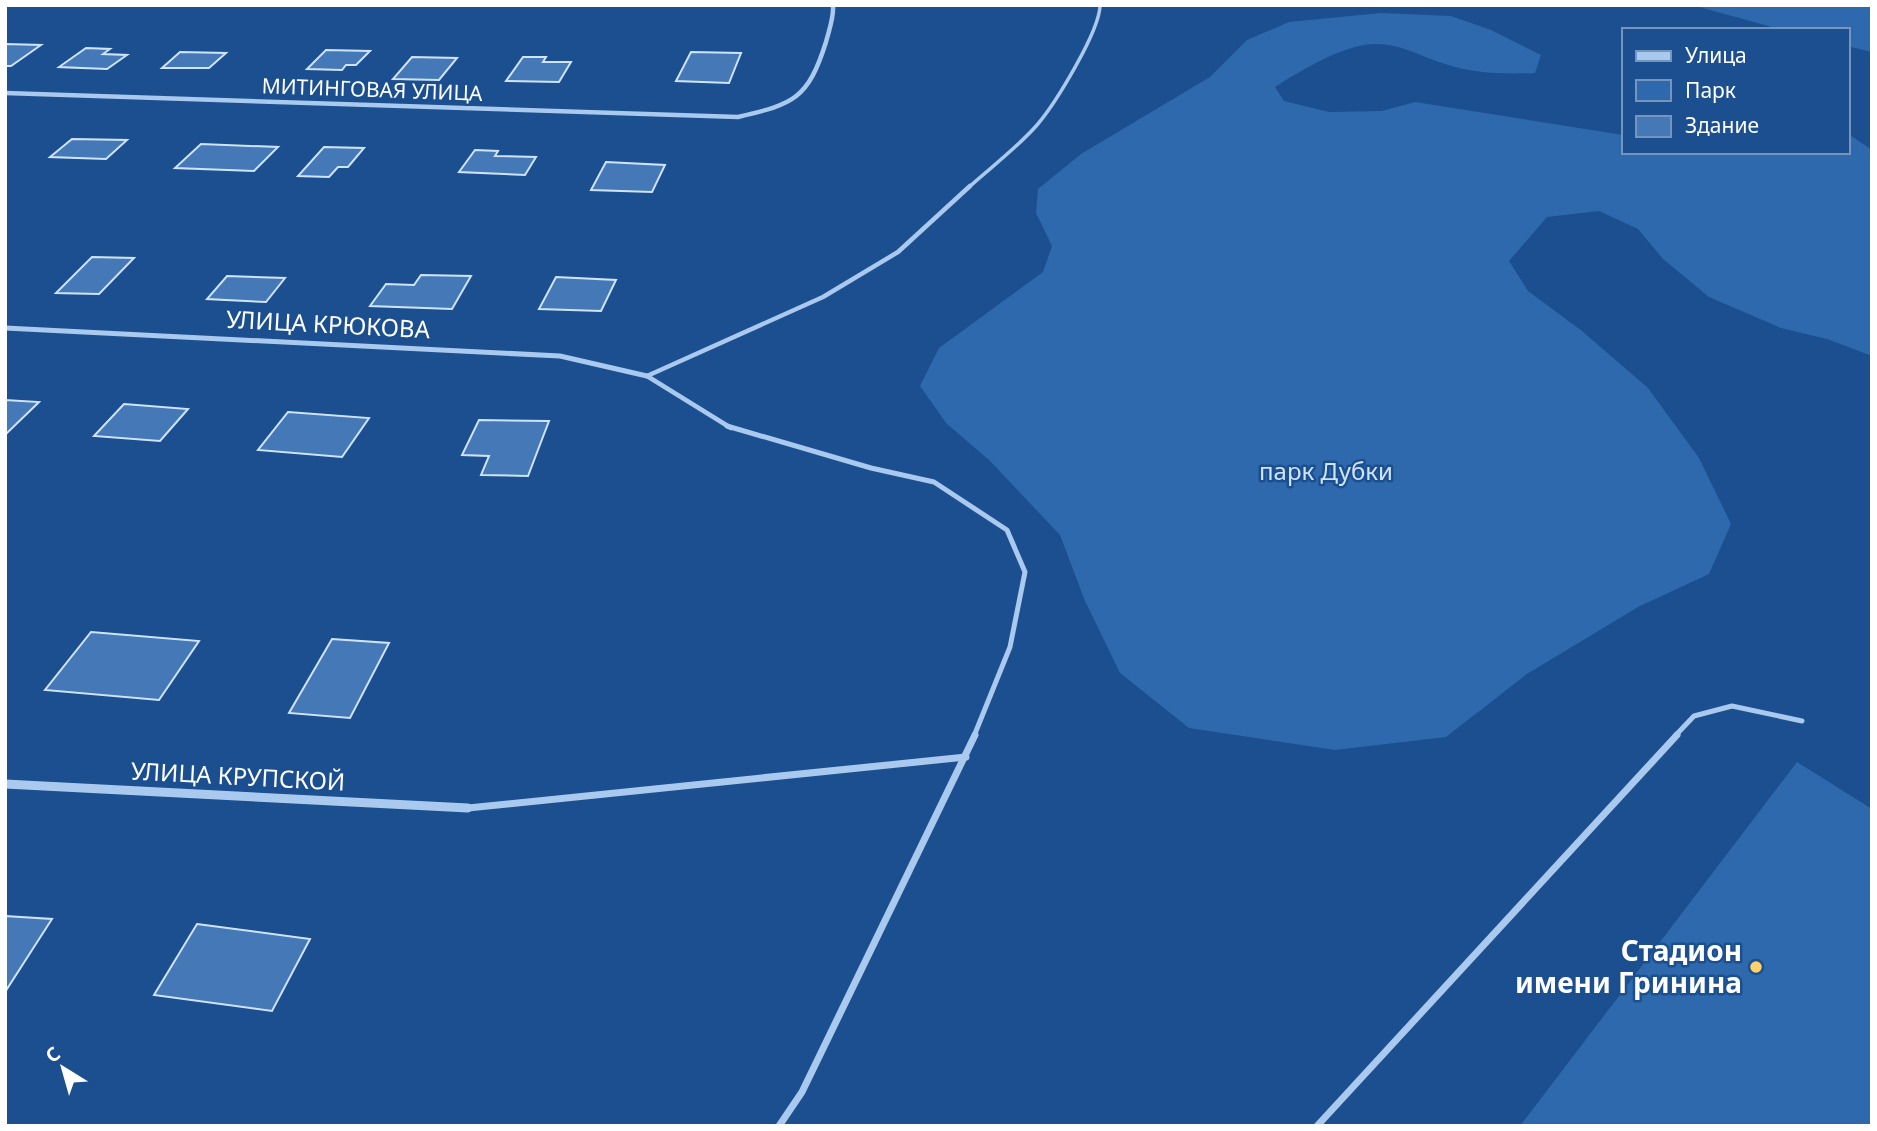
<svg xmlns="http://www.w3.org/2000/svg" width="1877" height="1131" viewBox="0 0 1877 1131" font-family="'Noto Sans',sans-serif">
<rect width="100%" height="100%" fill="#1b4f8f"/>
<!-- green -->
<g fill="#2e69ad">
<path d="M1692,5H1872V52L1847,46V30H1783Z"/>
<path d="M1381,13L1451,16L1491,30L1541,55L1535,73C1504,74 1475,74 1445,64C1420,56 1400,43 1373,44C1343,45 1300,71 1275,87L1284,101L1329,112L1382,111L1415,102L1623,135V152H1847V133L1872,150V356L1827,339L1781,328L1709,297L1663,259L1638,229L1599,211L1547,217L1509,261L1528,291L1582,331L1648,388L1699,458L1731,524L1709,574L1638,607L1527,674L1446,737L1335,750L1189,728L1120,673L1085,601L1060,535L990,461L946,423L920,386L939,348L1043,272L1052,246L1036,213L1038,189L1081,154L1210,77L1247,40L1289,22Z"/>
<path d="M1797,762L1872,809V1126H1520Z"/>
</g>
<!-- building -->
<g fill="#4478b7" stroke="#cfe3fa" stroke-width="2">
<path d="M5,44L41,45L11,66H5Z"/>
<path d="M86,48L110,49L103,54L127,55L107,69L59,67Z"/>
<path d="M326,50L370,51L356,65H346L342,70L307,69Z"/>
<path d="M180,52L226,53L209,68H162Z"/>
<path d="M691,52L741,53L729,83L676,81Z"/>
<path d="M412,57L457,58L439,80L393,79Z"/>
<path d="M523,57H546L543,62H571L559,82L506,81Z"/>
<path d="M72,139L127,140L106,159L50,157Z"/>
<path d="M201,144L278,147L254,171L175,168Z"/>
<path d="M324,147L364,148L348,167H338L329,177L298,176Z"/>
<path d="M475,150L498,151L495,156L536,157L525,175L459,172Z"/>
<path d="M606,162L665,165L652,192L591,190Z"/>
<path d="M92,257L134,258L99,294L56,293Z"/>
<path d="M421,275L471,276L452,309L370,306L386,284L414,285Z"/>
<path d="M227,276L285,278L266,302L207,299Z"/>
<path d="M556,277L616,280L601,311L539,309Z"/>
<path d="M5,400L39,402L5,435Z"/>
<path d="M124,404L188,409L160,441L94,436Z"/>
<path d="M288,412L369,418L342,457L258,450Z"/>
<path d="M479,420L549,421L528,476L481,475L489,456L462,455Z"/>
<path d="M91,632L199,641L159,700L45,690Z"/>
<path d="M332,639L389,643L350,718L289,713Z"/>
<path d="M5,916L52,919L5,992Z"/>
<path d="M197,924L310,939L272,1011L154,995Z"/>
</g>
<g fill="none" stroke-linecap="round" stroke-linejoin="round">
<!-- service-far3 -->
<path stroke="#a9c9ee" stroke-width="3.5" d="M968,188C990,168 1017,148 1037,125C1055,104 1100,31 1100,5"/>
<!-- service-far2 -->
<g stroke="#a9c9ee" stroke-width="4.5">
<path d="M647,376L731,428"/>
<path d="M647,376L823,297L898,252L970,186"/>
</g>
<!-- service-far1 -->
<g stroke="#a9c9ee" stroke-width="5">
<path d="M727,426L871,468L934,482L1007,530L1025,572L1010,647L974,736"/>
<path d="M1675,736L1694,716L1732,706L1802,721"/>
</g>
<!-- service -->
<g stroke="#a9c9ee" stroke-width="7">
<path d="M468,808L966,757"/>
<path d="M779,1126L802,1092L975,735"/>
<path d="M1317,1126L1677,735"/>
</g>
<!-- minor-far2 -->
<path stroke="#a9c9ee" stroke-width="4.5" d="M5,93L738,117C794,104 808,99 826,42C829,30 834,18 833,5"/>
<!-- minor-far1 -->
<path stroke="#a9c9ee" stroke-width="5" d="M5,328L560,356L647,376"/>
<!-- minor -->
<path stroke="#a9c9ee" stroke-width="9" d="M5,784L468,808"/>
</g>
<!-- markers -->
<circle fill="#ffd166" stroke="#1b4f8f" stroke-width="2.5" cx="1756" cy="967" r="7"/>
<g text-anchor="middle" stroke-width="5" stroke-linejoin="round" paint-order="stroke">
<!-- far-street labels -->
<g font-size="21" fill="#fff" stroke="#1b4f8f">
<text transform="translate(372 90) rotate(2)" y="7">МИТИНГОВАЯ УЛИЦА</text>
</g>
<!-- street labels -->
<g font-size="24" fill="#fff" stroke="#1b4f8f">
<text transform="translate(328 325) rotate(3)" y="8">УЛИЦА КРЮКОВА</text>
<text transform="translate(238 777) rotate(3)" y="8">УЛИЦА КРУПСКОЙ</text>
</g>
<!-- park labels -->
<g font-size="24" fill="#cfe3fa" stroke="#1b4f8f">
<text x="1326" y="480">парк Дубки</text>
</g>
<!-- near-poi labels -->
<g font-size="28" font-weight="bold" fill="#fff" stroke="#1b4f8f" text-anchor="end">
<text x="1742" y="961">Стадион<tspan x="1742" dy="32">имени Гринина</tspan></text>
</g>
</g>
<!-- border -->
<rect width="1877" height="1131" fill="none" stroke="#ffffff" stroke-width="14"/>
<!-- legend -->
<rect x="1622" y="28" width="228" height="126" fill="#1b4f8f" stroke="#7695bc" stroke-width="2"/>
<rect x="1636" y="51" width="35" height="10" fill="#a9c9ee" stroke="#7695bc" stroke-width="2"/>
<text x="1685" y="63" font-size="21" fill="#ffffff">Улица</text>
<rect x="1636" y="80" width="35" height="21" fill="#2e69ad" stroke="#7695bc" stroke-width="2"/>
<text x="1685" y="98" font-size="21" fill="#ffffff">Парк</text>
<rect x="1636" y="116" width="35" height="21" fill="#4478b7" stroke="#7695bc" stroke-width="2"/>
<text x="1685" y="133" font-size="21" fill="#ffffff">Здание</text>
<!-- north arrow -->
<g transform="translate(63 1068) rotate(323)" stroke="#1b4f8f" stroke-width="5" paint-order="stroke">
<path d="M0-5L12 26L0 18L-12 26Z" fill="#ffffff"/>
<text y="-10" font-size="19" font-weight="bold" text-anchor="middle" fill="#ffffff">С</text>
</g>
</svg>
